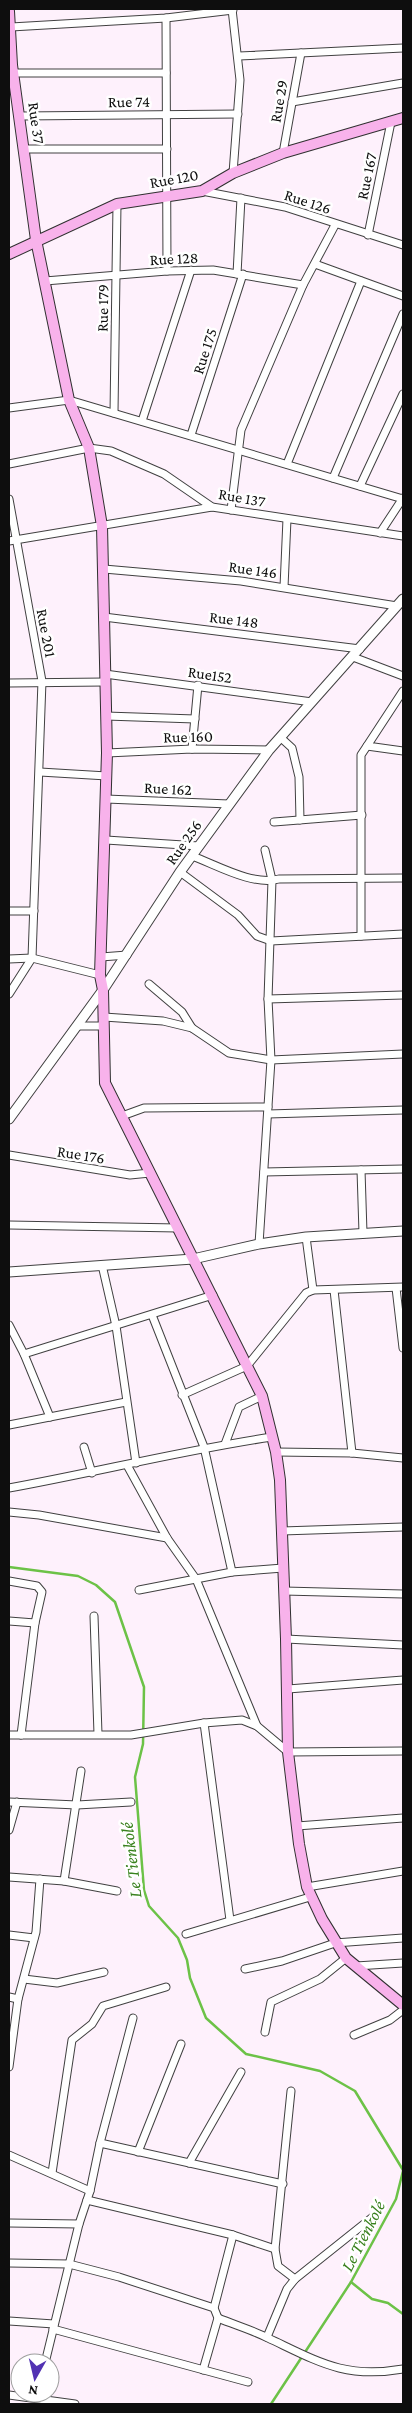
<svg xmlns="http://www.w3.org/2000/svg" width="412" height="2413" viewBox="0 0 412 2413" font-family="'Crimson Pro',serif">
<rect width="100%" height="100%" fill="#fef1fc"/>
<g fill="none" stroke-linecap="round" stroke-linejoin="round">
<!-- stream -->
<g stroke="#6cc247" stroke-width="2.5">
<path d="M9,1567L78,1576L96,1585L115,1602L144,1687L143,1744L135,1777L144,1890L149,1906L178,1938L187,1960L190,1978L206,2018L246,2054L320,2071L355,2091L403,2170"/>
<path d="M403,2171L396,2199L351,2282L372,2299L388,2303L403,2314"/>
<path d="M271,2404L351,2282"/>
</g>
<!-- minor casing -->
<g stroke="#414141" stroke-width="9">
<g id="minor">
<path d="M232,9L240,80L233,173"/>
<path d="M166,18L167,271"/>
<path d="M11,27L166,18L233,10"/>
<path d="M239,56L403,48"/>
<path d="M14,73H166"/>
<path d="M292,102L403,83"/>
<path d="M21,116L238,114"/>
<path d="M25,149H167"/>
<path d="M283,153L301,53"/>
<path d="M202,191L285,207L403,245"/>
<path d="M368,235L391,122"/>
<path d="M315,264L403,296"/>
<path d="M237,274L241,198"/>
<path d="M45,281L167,271L213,270L303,285"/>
<path d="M9,408L69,400L403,499"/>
<path d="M114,413L117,204"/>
<path d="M142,421L191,270"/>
<path d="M191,435L243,274"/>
<path d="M9,464L89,448L111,451L164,474L212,507L403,536"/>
<path d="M287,464L361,281"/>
<path d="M333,478L403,314"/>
<path d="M360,486L403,394"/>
<path d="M9,499L42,681L32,958L9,994"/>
<path d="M231,510L241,430L303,285L335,225"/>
<path d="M380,533L403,498"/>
<path d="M9,541L212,507"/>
<path d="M104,569L241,581L397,606"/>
<path d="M284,587L287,519"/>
<path d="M104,617L360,649"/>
<path d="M353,657L403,676"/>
<path d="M105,674L312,702"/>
<path d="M9,683L105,682"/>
<path d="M403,691L367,746L403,751"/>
<path d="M106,716L195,719"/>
<path d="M280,737L292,748L299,777L300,820"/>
<path d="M192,749L198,685"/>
<path d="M107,753L192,749L269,750"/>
<path d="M40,772L107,776"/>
<path d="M106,799L229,804"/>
<path d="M274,822L362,815"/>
<path d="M106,840L199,846"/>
<path d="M192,856C217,865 252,886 279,879L403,878"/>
<path d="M180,872L238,915L257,936L271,941L403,934"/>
<path d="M9,911H34"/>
<path d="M361,936V755L367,746"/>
<path d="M101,957L127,955"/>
<path d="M9,959L32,958L100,975"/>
<path d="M149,984L182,1012L192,1028"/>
<path d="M268,999L403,995"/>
<path d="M104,1017L163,1021L192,1028L229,1053L271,1060L403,1054"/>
<path d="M77,1026H104"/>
<path d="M268,1114L403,1110"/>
<path d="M122,1116L144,1108L268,1107"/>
<path d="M9,1155L130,1175L150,1173"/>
<path d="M361,1170L363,1233"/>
<path d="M264,1172L403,1169"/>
<path d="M9,1225L178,1228"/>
<path d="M306,1237L313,1290"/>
<path d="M259,1244L271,1060L268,999L272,880L265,850"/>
<path d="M102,1265L116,1326L136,1463"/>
<path d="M396,1288L403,1348"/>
<path d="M334,1290L352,1453"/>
<path d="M152,1315L204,1447L232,1572"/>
<path d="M9,1325L24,1354L50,1417"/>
<path d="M24,1354L213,1295"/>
<path d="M182,1395L247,1366L306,1293L313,1290L403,1287"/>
<path d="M9,1425L126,1402"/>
<path d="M225,1444L239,1407L262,1396"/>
<path d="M84,1447L92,1473"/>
<path d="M276,1452L352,1453L403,1458"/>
<path d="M127,1465L167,1538L196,1579L257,1726"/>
<path d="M9,1488C97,1472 184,1450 272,1437"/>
<path d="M9,1512L39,1515L167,1538"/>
<path d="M282,1531L403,1527"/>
<path d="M9,1581L37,1586L42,1592L35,1623L21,1735"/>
<path d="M139,1590L232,1572L283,1568"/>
<path d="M284,1591L403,1594"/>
<path d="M94,1616L98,1734"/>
<path d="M9,1621L35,1623"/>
<path d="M286,1639L403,1645"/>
<path d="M288,1689L403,1680"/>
<path d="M204,1723L230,1920"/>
<path d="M9,1735H131L204,1723L242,1720L257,1726L288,1752L403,1751"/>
<path d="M9,1802L77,1805L131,1802"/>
<path d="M297,1826L403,1818"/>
<path d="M9,1830L17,1802"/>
<path d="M9,1877L64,1881L117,1891"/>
<path d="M64,1881L81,1771"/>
<path d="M307,1887L403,1871"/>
<path d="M186,1934L310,1897"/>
<path d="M9,1935L34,1938"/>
<path d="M356,1966L403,1963"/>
<path d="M245,1969L282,1961L335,1943L403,1938"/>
<path d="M24,1979L57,1983L104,1972"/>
<path d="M9,1997L18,1999"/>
<path d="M265,2032L271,2002L320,1979L346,1958"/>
<path d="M354,2035L390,2020L403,2010"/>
<path d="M9,2067L18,1999L36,1932L40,1879"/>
<path d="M100,2143L283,2184"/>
<path d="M138,2152L181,2044"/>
<path d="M9,2155L90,2191"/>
<path d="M189,2163L241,2072"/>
<path d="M52,2173L72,2040L92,2024L103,2006L166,1987"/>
<path d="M87,2200L233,2235L275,2249L291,2091"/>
<path d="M9,2223L79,2224"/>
<path d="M275,2249L278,2266L295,2279"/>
<path d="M9,2263L69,2264L119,2277L214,2308L218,2318L203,2370"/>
<path d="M214,2308L233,2235"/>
<path d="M218,2318C235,2325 252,2330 268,2338C319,2362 345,2379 403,2369"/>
<path d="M9,2321L54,2324"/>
<path d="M53,2329L248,2382"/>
<path d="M267,2337L287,2289L295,2279L374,2216"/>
<path d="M45,2363L79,2224L90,2191L100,2143L133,2018"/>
<path d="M9,2395L75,2404"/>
</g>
</g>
<!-- tertiary casing -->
<g stroke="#414141" stroke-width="11">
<g id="tertiary">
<path d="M9,1119L103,990L180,872L269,750L403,599"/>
<path d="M9,1272L193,1259L259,1244L306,1237L403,1231"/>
</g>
</g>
<!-- secondary casing -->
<g stroke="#303030" stroke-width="12">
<g id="secondary">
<path d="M9,11L12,65L36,240L69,400L89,448L102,526L107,753L100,975L103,990L105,1083L262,1396L276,1452L280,1480L286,1639L288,1752L299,1844L307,1887L322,1919L346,1958L403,2005"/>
<path d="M9,254L117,204L202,191L233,173L283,153L403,118"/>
</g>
</g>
<!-- minor -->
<use href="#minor" stroke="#fff" stroke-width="7"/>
<!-- tertiary -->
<use href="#tertiary" stroke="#fff" stroke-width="9"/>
<!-- secondary -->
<use href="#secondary" stroke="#f8b2eb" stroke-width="10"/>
</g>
<g text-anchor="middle" stroke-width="5" stroke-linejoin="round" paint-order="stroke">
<!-- street labels -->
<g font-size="16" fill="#0e0e0e" stroke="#fff">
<text transform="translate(129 101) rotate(-1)" y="6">Rue 74</text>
<text transform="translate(278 101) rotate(-80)" y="6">Rue 29</text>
<text transform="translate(37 123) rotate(82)" y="6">Rue 37</text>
<text transform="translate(366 176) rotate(-78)" y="6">Rue 167</text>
<text transform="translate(174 178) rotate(-10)" y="6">Rue 120</text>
<text transform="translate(308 201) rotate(18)" y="6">Rue 126</text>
<text transform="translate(174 258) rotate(-3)" y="6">Rue 128</text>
<text transform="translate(102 308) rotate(-89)" y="6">Rue 179</text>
<text transform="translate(204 351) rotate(-72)" y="6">Rue 175</text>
<text transform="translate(242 497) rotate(10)" y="6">Rue 137</text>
<text transform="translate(253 569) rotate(8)" y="6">Rue 146</text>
<text transform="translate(234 619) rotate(7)" y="6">Rue 148</text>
<text transform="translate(47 633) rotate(79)" y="6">Rue 201</text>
<text transform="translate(210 674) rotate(8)" y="6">Rue152</text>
<text transform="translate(188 736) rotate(-1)" y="6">Rue 160</text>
<text transform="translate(168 788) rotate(3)" y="6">Rue 162</text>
<text transform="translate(183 842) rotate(-55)" y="6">Rue 256</text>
<text transform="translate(81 1154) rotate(9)" y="6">Rue 176</text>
</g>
<!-- water labels -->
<g font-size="18" font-style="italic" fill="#3a821f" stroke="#fff">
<text transform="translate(131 1860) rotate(-97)" y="6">Le Tienkolé</text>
<text transform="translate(363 2236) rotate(-63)" y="6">Le Tienkolé</text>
</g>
</g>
<!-- border -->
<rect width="412" height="2413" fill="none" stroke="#0e0e0e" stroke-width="20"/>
<!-- north arrow -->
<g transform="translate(35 2378) rotate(188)"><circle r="24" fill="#ffffff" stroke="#9f9f9f"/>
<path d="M0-4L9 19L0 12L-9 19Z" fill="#5232b3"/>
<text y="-8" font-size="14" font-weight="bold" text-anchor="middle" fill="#0e0e0e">N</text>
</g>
</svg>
